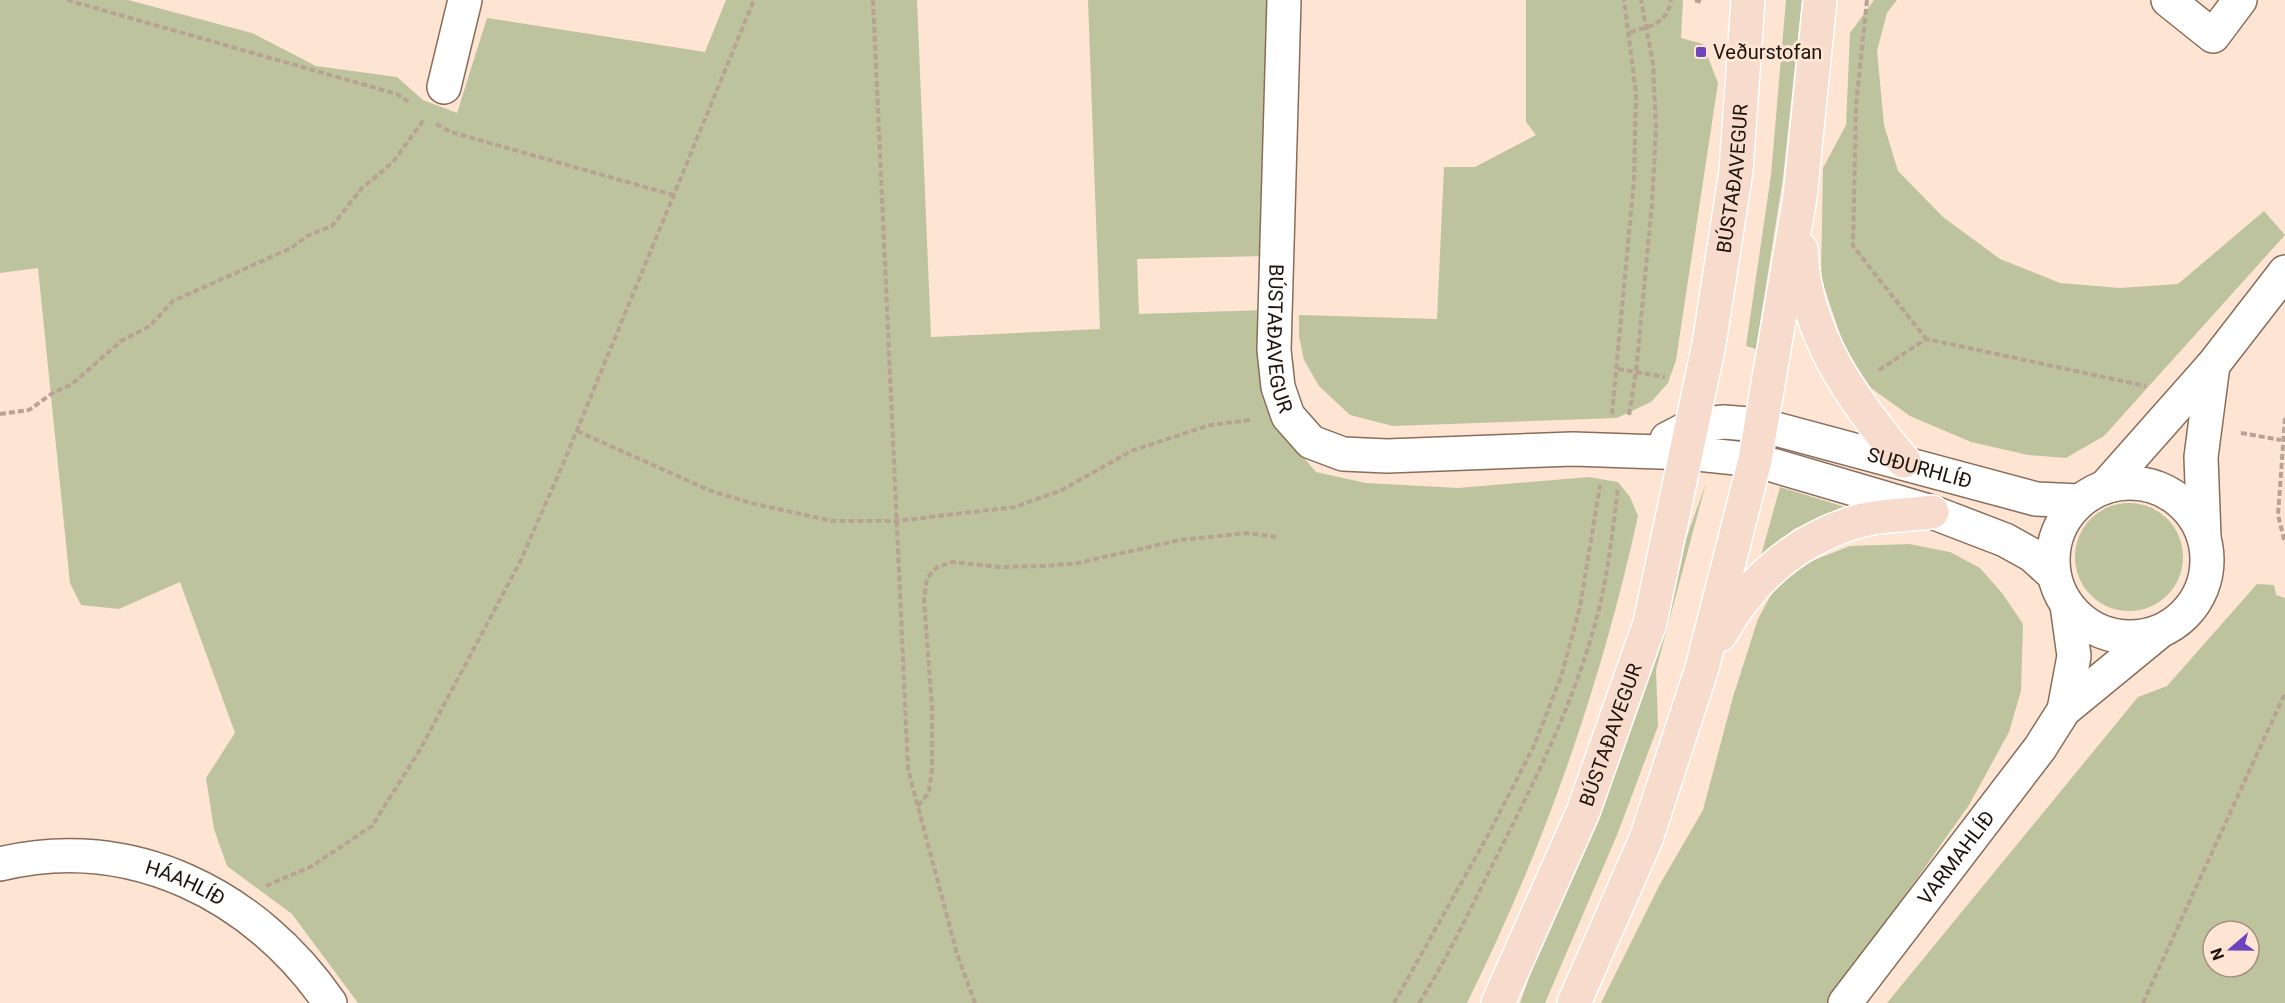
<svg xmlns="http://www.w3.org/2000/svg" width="2285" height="1003" viewBox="0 0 2285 1003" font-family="Roboto,sans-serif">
<rect width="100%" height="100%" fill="#fee4d3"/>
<!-- green -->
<g fill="#bdc49d" fill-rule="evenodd">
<path d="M0,0H128L252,33L316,66L397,77L423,100L457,113L487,18L705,52L726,0H917L931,337L1100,329L1088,0H1266V256L1137,259L1139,314L1267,310L1278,428L1316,472L1366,483L1458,488L1589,477L1618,482L1630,497L1638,516C1601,685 1544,848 1467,1003H358L292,914L227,866L214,829L206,778L235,733L180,582L119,609L81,605L70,583L38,268L0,273Z"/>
<path d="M1526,0H1683L1681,38L1703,44L1718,83L1676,360L1668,383L1651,402L1617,418L1393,426L1350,415L1319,386L1304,360L1299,336V315L1437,319L1444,167H1475L1536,135L1526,122Z"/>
<path d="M1786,0H1802L1783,178L1756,349L1746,346L1771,175Z"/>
<path d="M1874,0H1897L1887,13L1877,51L1884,125L1898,171L1943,217L2000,259L2060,283L2120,288L2178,284L2264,211L2285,235L2104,436L2066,458L2028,455L1971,442L1910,416L1871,388L1845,349L1821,278L1823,168L1846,125L1850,33Z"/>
<path d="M1706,483L1656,670L1658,726L1617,835L1545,1003H1520Z"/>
<path d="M1780,487L1845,507L1794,529L1759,563Z"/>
<circle cx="2129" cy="557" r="54"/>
<path d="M1909,544L1950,552L1980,568L2002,593L2023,624L2021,691L2009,732L1969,805L1829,1003H1601L1659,886L1703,810L1733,697L1758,619L1779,580L1804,564L1850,546Z"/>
<path d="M2257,584L2274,585L2276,595L2285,598V1003H1887L2138,697L2167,686ZM2213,931H2249V967H2213Z"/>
</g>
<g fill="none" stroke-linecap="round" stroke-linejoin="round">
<!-- street casing -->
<g stroke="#896d5a" stroke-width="36">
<g id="street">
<path id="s1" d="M1284,0L1274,350L1278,387L1288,416L1311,442L1343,454L1387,456L1573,449L1688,453L1755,460L1932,512L2005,540L2032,555L2054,575"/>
<path d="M2168,0L2213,36L2240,0"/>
<path d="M444,87L465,0"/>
<path id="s2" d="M1667,439L1694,425L1724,422L1761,425L2036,499L2080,501"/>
<circle cx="2130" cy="560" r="77"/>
<path d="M2105,487L2213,365L2285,272"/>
<path d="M2204,537L2201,457L2213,365"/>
<path d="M2064,710L2074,656L2067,605"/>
<path id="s3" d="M0,864C131,832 256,895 330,1003"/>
<path id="s4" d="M1845,1003L2040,748L2064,710L2159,632"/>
</g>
</g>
<!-- primary casing -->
<g stroke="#fff" stroke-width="36">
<g id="primary">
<path d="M1801,249C1804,332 1852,400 1904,461"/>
<path d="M1720,635C1751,579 1797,539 1859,521C1882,515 1909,515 1932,512"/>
<path id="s5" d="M1498,1003L1583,812L1650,623L1709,344L1736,171L1748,0"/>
<path d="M1574,1003L1646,839L1702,668L1755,460L1800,197L1820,0"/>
</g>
</g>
<!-- path -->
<g stroke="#b8a294" stroke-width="4" stroke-dasharray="6 3" stroke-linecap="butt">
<path d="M67,0L397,94L409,102"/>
<path d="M873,0L908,769L957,954L975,1003"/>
<path d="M1695,0L1701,2"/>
<path d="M1867,0L1856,105L1853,246L1926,339"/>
<path d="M1630,32C1651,26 1667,24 1671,0"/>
<path d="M436,124L451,132L673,195"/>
<path d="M1618,369L1665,377"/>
<path d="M1879,370L1926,339L2146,386"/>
<path d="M0,414L29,410L54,392L71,385L121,341L150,326L173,301L291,248L309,235L332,226L362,188L393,162L425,118"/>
<path d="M1612,414L1634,180L1636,93L1624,0"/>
<path d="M1629,415L1636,372L1652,204L1656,128L1653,64L1641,0"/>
<path d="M2285,418L2278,515L2285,543"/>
<path d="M577,431L711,491L751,503L832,521H896L1015,507L1062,490L1131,451L1210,425L1251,420"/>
<path d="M2241,433L2281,440"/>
<path d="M918,806L929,792L932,768V707L924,600L927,578L937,567L953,562L1000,567L1045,566L1078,563L1180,540L1246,533L1277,537"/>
<path d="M266,886L312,866L372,826L421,748L520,562L563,464L754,0"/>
<path d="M1394,1003L1488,835L1533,748L1561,677L1580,607L1600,485"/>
<path d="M1419,1003C1450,954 1474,901 1500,850C1536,778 1571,708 1593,631C1607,585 1612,535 1618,488"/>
<path d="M2143,1003L2285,693"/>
</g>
<!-- street -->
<use href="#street" stroke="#fff" stroke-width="33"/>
<!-- primary -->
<use href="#primary" stroke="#f7dcce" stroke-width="33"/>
</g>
<!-- markers -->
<rect fill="#6e44bd" stroke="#fee4d3" stroke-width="2" x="1695" y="46" width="12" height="12" rx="3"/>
<g text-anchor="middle" stroke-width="6" stroke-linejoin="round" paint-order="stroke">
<!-- poi labels -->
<g font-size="20" fill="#1e130c" stroke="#fee4d3" text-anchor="start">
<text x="1713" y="59">Veðurstofan</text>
</g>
<!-- street labels -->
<g font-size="20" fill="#1e130c" stroke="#fee4d3">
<text dy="7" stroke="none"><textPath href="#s5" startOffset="862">BÚSTAÐAVEGUR</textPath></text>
<text dy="7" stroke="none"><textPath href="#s1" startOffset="339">BÚSTAÐAVEGUR</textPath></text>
<text dy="7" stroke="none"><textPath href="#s2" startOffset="262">SUÐURHLÍÐ</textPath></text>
<text dy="7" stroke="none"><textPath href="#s5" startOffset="291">BÚSTAÐAVEGUR</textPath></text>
<text dy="7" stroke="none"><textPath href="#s4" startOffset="183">VARMAHLÍÐ</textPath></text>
<text dy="7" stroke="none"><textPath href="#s3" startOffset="190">HÁAHLÍÐ</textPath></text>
</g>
</g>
<!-- north arrow -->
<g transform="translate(2231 949) rotate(250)"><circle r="28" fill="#fee4d3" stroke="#a49083" stroke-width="1.5"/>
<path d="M0-4.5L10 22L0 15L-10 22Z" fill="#6e44bd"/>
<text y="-9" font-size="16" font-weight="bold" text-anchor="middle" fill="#1e130c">N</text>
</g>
</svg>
